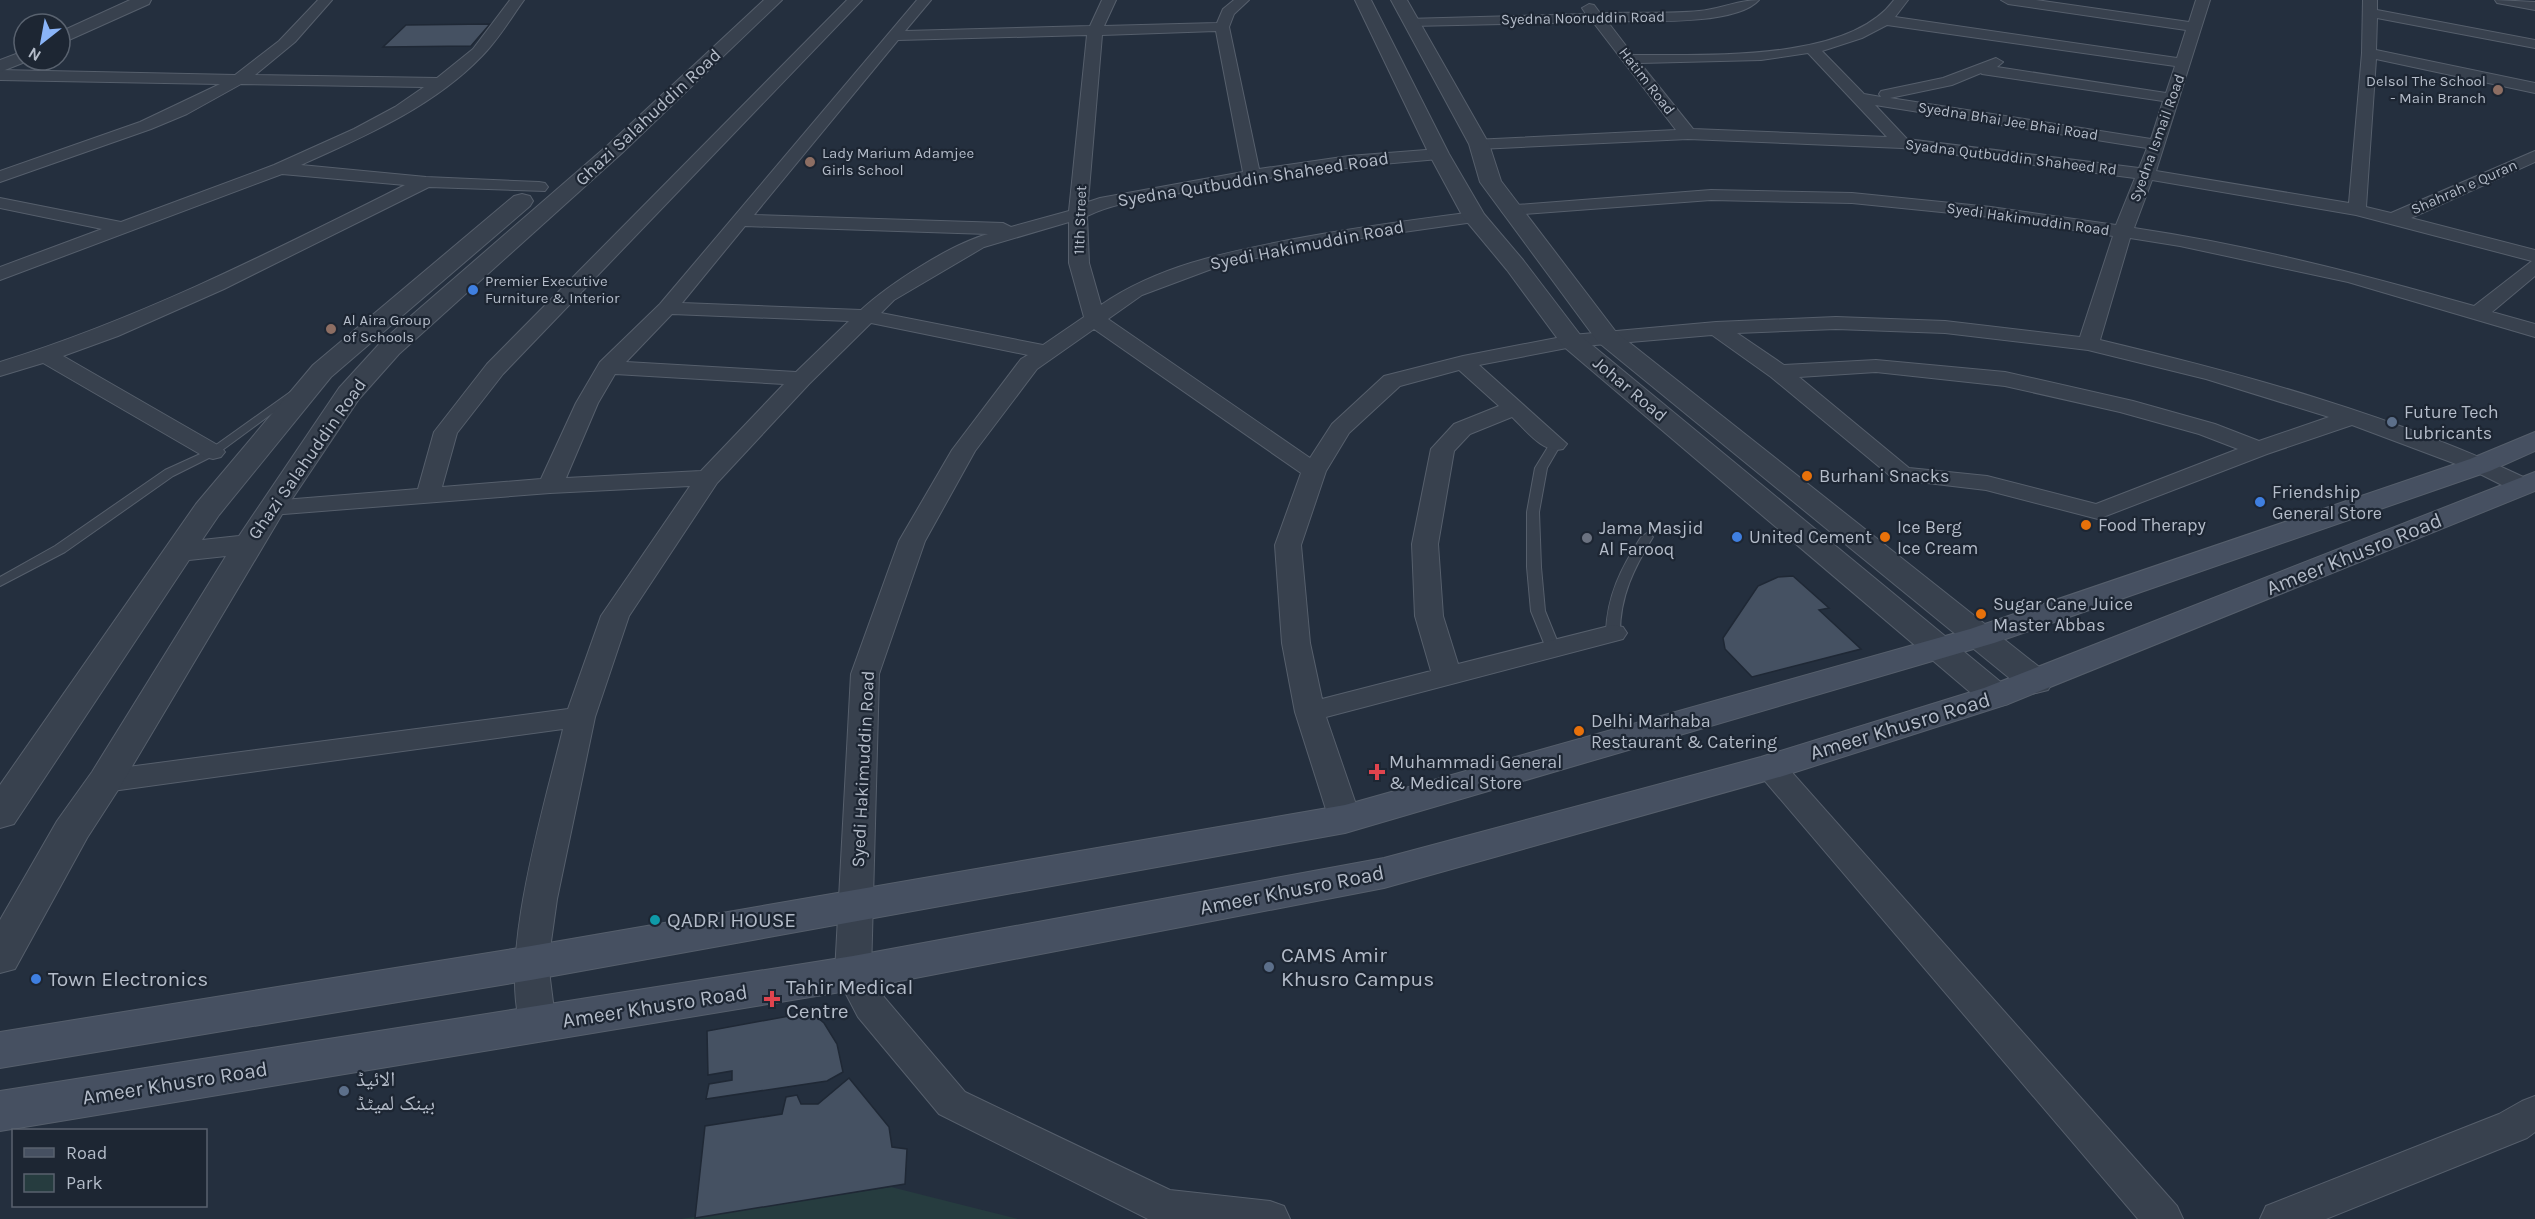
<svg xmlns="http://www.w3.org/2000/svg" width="2535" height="1219" viewBox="0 0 2535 1219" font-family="Karla,'Noto Naskh Arabic',sans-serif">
<rect width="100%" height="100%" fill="#242f3e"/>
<!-- green -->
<path fill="#263c3f" d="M891,1187L1018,1219H681Z"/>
<!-- building -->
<g fill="#455162" stroke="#1f2835" stroke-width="1.5">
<path d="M490,24L471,46L383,47L406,25Z"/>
<path d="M1793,576L1829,608L1819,610L1861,649L1752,677L1725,649L1723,638L1758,586L1778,577Z"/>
<path d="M811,1012L824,1023L837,1044L843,1072L827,1081L706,1099L709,1084L732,1080V1071L708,1075L707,1031Z"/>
<path d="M849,1078L889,1127L892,1147L907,1149L905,1184L695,1218L705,1126L782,1114L786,1097L797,1095L801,1104H818Z"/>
</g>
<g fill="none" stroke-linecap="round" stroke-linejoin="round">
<!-- service casing -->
<g stroke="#565f6c" stroke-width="2">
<g id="service">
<path d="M296,388L300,389V393L217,454L173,476L65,552L0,586V577L55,546L165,470L209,450Z"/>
<path d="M1555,440L1561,444L1547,468L1539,512L1541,567L1545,611L1560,648L1553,652L1546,648L1531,611L1527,567V512L1535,468L1551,442Z"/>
<path d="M1647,533L1653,537C1634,568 1620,596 1620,633L1613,637L1608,636L1606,633C1607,596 1621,568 1641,537Z"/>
</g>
</g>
<!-- minor casing -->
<g stroke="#565f6c" stroke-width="2">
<g id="minor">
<path d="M318,0H332L295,42L255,75L437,78L473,49L510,0H524C511,18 498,40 482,56C433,107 365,136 301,165L426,177L539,182L545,183L548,187L545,191L429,187L224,289L118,336L63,356L221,447L225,452L221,457L213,459L205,457L43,363L0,376V362C142,318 273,251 405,185L282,174L0,280V267L102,229L0,208V198L121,222L274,165L354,129L395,107L424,87L241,84L187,114L151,129L0,182V171L140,122L220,84L0,80V70L235,75L279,41Z"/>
<path d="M847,0H862L503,374L457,433L442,487L541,479L576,403L600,362L660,304L917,0H931L905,31L1090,26L1102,0H1116L1104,26L1217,23L1223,9L1234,0H1249L1234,14L1229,27L1259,169L1349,156L1439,149L1445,150L1447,154L1445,158L1439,159C1352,166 1266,176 1180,193C1149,199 1116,202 1087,216L1089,263L1101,305C1158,266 1223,253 1289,240C1351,228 1412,220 1474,212L1480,213L1483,217L1480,221L1474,222L1361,238L1225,264L1142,295L1108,319L1310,458L1332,424L1384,376L1463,356L1572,335L1716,322L1836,317L1945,321L2080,337L2113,236L1991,217L1852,203L1711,200L1510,215L1504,214L1501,210L1504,206L1711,190L1852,193L1991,207L2116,225L2135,178L1902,148L1688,139L1479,149L1471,144L1473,140L1676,130L1593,22L1411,26L1404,22L1406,19L1586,14L1582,8L1589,4L1594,5L1600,13C1633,12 1667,14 1699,11C1720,9 1738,0 1759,0C1736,26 1642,21 1607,21L1633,55C1704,54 1848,63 1894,0H1908L1895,17L2177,58L2186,30L2008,4L2001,0H2036L2189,22L2196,0H2210L2156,171L2349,203L2362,53L2363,0H2377V10L2535,40V48L2377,18L2376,50L2535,83V93L2376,59L2366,207L2391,213L2535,151V162L2411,218L2535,250V276L2492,312L2535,324V337L2348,282L2180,246L2130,238L2100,340C2247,375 2395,415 2532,481L2535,486L2532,491L2523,493L2514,491L2472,470L2352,425L2267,454L2098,519L1986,490L1894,479L1771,377L1712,335L1572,347L1479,365L1567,444L1563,449C1543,454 1526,430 1512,417L1470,434L1454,451L1438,544L1443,616L1458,664L1613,625L1623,627L1627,633L1623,639L1326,717L1361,819L1356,827L1345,830L1334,827L1329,819L1295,712L1282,643L1275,545L1301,473L1094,329L1037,369L975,451L925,541L879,674L871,973L884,997L965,1092L1170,1190L1270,1201L1284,1206L1290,1219H1148L939,1114L858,1017L835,973L851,674L899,541L952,450L1021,359L1028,355L871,323L809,384L717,483L629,616L595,717L557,899L548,963L556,1026L551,1036L538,1041L525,1036C493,973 546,800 563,729L105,792L94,788L90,781L94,774L105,770L568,709L601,616L690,486L550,493L271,515L262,513L259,508L262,503L271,501L418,489L434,432L487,364ZM1887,25L2175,66L2166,93L1997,67L2003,62L1996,58L1943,78L1881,91L1879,94L1881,97L1864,94L1822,51L1862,38ZM1216,31L1243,172L1100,198L1088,202L1102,35ZM1087,35L1069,211L1011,227L1003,223L754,215L898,40ZM1808,53L1887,137L1693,129L1640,63L1761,60ZM1981,73L1982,74L2163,101L2151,139L1890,98L1952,85ZM1875,105L2147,148L2139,168L1907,139ZM2152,180L2356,215L2532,261L2474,306C2362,274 2249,245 2134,228ZM1069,222V263L1084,317L1043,345L881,313L894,300L984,247ZM745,226L988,234C951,244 889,284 861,310L682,303ZM672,314L849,321L796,372L626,362ZM1836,329L1945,333L2088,350L2206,379L2329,417L2259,441L2215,424L2133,401L2005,372L1876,360L1784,365L1737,333ZM1459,370L1499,406L1454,424L1431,449L1412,544L1415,616L1431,671L1322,699L1310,643L1301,545L1326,471L1349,433L1400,386ZM1876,372L2005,386L2120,412L2199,434L2238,449L2096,504L1987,476L1909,468L1799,377ZM615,374L784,384L701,471L566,478L598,403Z"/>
<path d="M2495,0L2535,2V10L2497,3Z"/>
<path d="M1770,757L1781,760L2177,1206L2183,1219H2138L1759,774L1755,767L1759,760Z"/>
<path d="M2535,1096V1132L2527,1138L2326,1219H2260L2266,1206L2499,1114L2522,1101Z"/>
</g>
</g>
<!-- tertiary casing -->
<g stroke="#565f6c" stroke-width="2">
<g id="tertiary">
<path d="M130,0H151L149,4L60,44V32Z"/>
<path d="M764,0H782L622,153L399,354L359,399L284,511L118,790L87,838L15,969L0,973V920L57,821L92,772L226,556L189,560L14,824L0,828V785L196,504L313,365L514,196L522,194L530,196L533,201L530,206L331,377L219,515L202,540L239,536L339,388L381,342L608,145Z"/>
<path d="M1355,0H1371L1449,154L1484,214L1523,260L1581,336L2008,688L2014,696L2008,704L1996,707L1984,704L1563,346L1507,270L1463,217L1429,154Z"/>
<path d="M1391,0H1407L1489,144L1501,181L1616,332L2048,674L2053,682L2048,690L2036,693L2024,690L1598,342L1480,182L1469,144Z"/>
<path d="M24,51V60H30L0,72V60Z"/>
</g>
</g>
<!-- secondary casing -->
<g stroke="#565f6c" stroke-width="2">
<g id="secondary">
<path d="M2535,432V451L2490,471L1994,643L1345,833L531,980L0,1068V1032L531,946L1345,805L1970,629L2470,459Z"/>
<path d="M2535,472V491L2008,704L1783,776L1384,888L853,990L0,1131V1091L853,956L1384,858L1761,757L1984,688Z"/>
</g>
</g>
<!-- service -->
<use href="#service" fill="#38414e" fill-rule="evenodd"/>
<!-- minor -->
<use href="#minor" fill="#38414e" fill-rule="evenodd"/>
<!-- tertiary -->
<use href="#tertiary" fill="#38414e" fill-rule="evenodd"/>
<!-- secondary -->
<use href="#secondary" fill="#465061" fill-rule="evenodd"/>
</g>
<!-- markers -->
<g fill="#8d6e63" stroke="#1d2633" stroke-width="2">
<circle cx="2498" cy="90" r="6"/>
<circle cx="810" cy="162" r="6"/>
<circle cx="331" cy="329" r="6"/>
</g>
<g fill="#3f7fe0" stroke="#1d2633" stroke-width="2">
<circle cx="473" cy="290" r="6"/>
<circle cx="2260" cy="502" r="6"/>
<circle cx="1737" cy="537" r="6"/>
<circle cx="36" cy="979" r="6"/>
</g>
<g fill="#5c6f8a" stroke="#1d2633" stroke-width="2">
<circle cx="2392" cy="422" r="6"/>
<circle cx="1269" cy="967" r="6"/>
<circle cx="344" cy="1091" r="6"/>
</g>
<g fill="#e8710a" stroke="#1d2633" stroke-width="2">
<circle cx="1807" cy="476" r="6"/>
<circle cx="2086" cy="525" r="6"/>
<circle cx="1885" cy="537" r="6"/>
<circle cx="1981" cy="614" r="6"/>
<circle cx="1579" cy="731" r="6"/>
</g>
<circle fill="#6b7280" stroke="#1d2633" stroke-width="2" cx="1587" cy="538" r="6"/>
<g fill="#e0444e" stroke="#1d2633" stroke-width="2">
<path d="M1374 763h6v6h6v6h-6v6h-6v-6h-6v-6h6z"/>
<path d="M769 990h6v6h6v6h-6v6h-6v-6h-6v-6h6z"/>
</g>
<circle fill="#0f9aa8" stroke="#1d2633" stroke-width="2" cx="655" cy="920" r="6"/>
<g text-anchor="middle" stroke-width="4.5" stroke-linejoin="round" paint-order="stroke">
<!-- far-street labels -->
<g font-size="15" fill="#b4bcc9" stroke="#1d2633">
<text transform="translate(1583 18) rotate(-1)" y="5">Syedna Nooruddin Road</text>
<text transform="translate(1647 81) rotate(52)" y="5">Hatim Road</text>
<text transform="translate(2008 121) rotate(9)" y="5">Syedna Bhai Jee Bhai Road</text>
<text transform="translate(2157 138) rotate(-70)" y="5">Syedna Ismail Road</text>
<text transform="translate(2011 157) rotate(7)" y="5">Syadna Qutbuddin Shaheed Rd</text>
<text transform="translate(2464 187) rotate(-24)" y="5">Shahrah e Quran</text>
<text transform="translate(2028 219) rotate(8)" y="5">Syedi Hakimuddin Road</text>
<text transform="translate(1080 220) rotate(-88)" y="5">11th Street</text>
</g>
<!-- far-poi labels -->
<g font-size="15" fill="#b4bcc9" stroke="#1d2633" text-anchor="start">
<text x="2486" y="86" text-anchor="end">Delsol The School<tspan x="2486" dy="17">- Main Branch</tspan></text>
<text x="822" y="158">Lady Marium Adamjee<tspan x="822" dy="17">Girls School</tspan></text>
<text x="485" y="286">Premier Executive<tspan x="485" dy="17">Furniture &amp; Interior</tspan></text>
<text x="343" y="325">Al Aira Group<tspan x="343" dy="17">of Schools</tspan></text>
</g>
<!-- street labels -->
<g font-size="18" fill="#b4bcc9" stroke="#1d2633">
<text transform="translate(648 117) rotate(-43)" y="6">Ghazi Salahuddin Road</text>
<text transform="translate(1253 179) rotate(-9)" y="6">Syedna Qutbuddin Shaheed Road</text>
<text transform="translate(1307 245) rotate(-11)" y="6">Syedi Hakimuddin Road</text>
<text transform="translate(1630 389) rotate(40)" y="6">Johar Road</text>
<text transform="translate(307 459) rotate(-55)" y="6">Ghazi Salahuddin Road</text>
<text transform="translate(863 769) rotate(-87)" y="6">Syedi Hakimuddin Road</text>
</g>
<!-- poi labels -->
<g font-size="18" fill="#b4bcc9" stroke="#1d2633" text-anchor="start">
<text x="2404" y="418">Future Tech<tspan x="2404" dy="21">Lubricants</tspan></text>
<text x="1819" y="482">Burhani Snacks</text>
<text x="2272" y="498">Friendship<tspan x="2272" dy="21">General Store</tspan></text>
<text x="2098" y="531">Food Therapy</text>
<text x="1897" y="533">Ice Berg<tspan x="1897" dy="21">Ice Cream</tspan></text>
<text x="1599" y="534">Jama Masjid<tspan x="1599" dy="21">Al Farooq</tspan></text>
<text x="1749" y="543">United Cement</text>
<text x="1993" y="610">Sugar Cane Juice<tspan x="1993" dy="21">Master Abbas</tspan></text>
<text x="1591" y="727">Delhi Marhaba<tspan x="1591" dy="21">Restaurant &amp; Catering</tspan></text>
<text x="1389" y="768">Muhammadi General<tspan x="1389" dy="21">&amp; Medical Store</tspan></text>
</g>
<!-- near-street labels -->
<g font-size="21" fill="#b4bcc9" stroke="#1d2633">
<text transform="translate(2354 554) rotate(-22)" y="7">Ameer Khusro Road</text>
<text transform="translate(1900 726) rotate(-17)" y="7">Ameer Khusro Road</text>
<text transform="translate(1292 890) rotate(-11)" y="7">Ameer Khusro Road</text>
<text transform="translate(655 1006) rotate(-9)" y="7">Ameer Khusro Road</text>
<text transform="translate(175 1083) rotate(-9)" y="7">Ameer Khusro Road</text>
</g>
<!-- near-poi labels -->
<g font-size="21" fill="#b4bcc9" stroke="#1d2633" text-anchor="start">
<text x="667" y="927">QADRI HOUSE</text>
<text x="1281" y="962">CAMS Amir<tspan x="1281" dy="24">Khusro Campus</tspan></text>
<text x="48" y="986">Town Electronics</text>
<text x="786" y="994">Tahir Medical<tspan x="786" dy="24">Centre</tspan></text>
<text x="356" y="1086">الائیڈ<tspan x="356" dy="24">بینک لمیٹڈ</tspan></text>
</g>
</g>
<!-- legend -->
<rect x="12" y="1129" width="195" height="78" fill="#1d2633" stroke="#59626f" stroke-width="1.5"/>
<rect x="24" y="1148" width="30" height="9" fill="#465061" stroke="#59626f" stroke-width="1.5"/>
<text x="66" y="1159" font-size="18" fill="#b4bcc9">Road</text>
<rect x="24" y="1174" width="30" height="18" fill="#263c3f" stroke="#59626f" stroke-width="1.5"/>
<text x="66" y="1189" font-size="18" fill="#b4bcc9">Park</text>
<!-- north arrow -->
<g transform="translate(42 42) rotate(211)"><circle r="28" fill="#1d2633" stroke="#59626f" stroke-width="1.5"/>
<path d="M0-4.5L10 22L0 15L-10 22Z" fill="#8ab4f8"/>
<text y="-9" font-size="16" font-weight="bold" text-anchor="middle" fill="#b4bcc9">N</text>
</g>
</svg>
